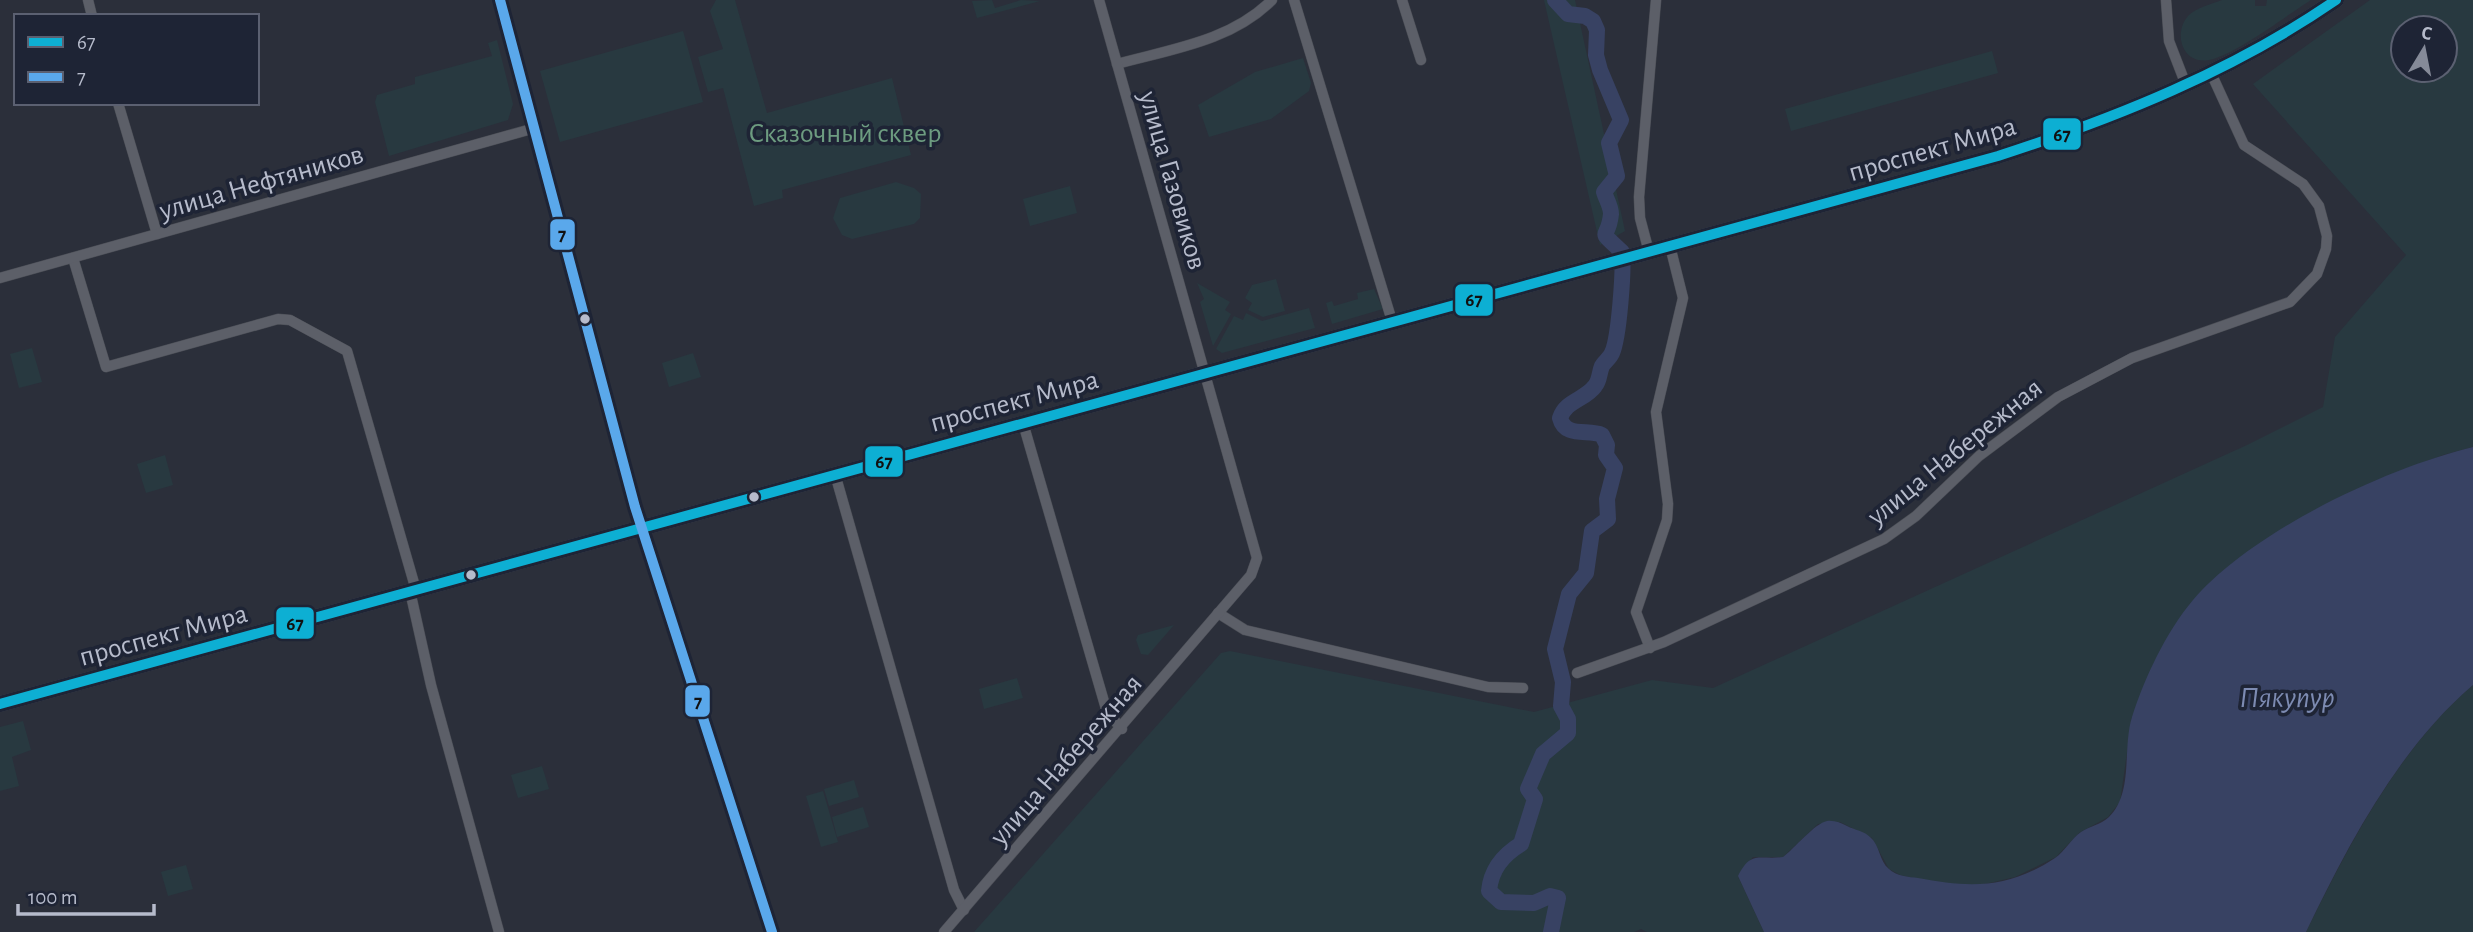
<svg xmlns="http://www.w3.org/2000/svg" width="2473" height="932" viewBox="0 0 2473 932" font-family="'Alegreya Sans',sans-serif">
<rect width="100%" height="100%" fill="#2b2f3a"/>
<!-- green -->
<g fill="#283940" fill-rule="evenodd">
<path d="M716,0H735L767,113L892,78L911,155L782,190L783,198L754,206L723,88L708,92L698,57L723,49L710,11Z"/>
<path d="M992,0L995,8L1021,0L1040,1L977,18L972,1Z"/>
<path d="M1544,0H1575L1625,231L1600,245Z"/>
<path d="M2222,0H2255V6H2266L2267,0H2311C2287,15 2235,55 2209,60C2182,65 2173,33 2188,16C2195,8 2212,4 2222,0Z"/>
<path d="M2370,0H2473V447L2443,455L2372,482L2319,508L2260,544L2132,717L2120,802L2108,817L2079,833L2056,857L2015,877L1994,882L1974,886L1944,885L1900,875L1889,869L1872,838L1840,822L1818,824L1783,857H1753L1738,876L1764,932H1647L1641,929L1634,932H974L1221,653L1230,651L1534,712L1652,680L1713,688L2247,445L2323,407L2335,337L2406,255L2253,84ZM2403,28H2445V70H2403Z"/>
<path d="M683,31L703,102L560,142L540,71Z"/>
<path d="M497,40L513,104L508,120L389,156L375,102L377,95L415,84V77L492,56L488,43Z"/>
<path d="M1992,51L1998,73L1791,131L1785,109Z"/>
<path d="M1303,58L1311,83L1309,91L1271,119L1209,137L1198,105L1255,72Z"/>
<path d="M896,182L914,188L921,194L920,218L914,224L852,239L842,235L833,218L840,198Z"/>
<path d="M1070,186L1077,213L1030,226L1023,199Z"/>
<path d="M1276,279L1285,311L1263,317L1248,310L1252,303L1245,298L1252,285Z"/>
<path d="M1197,283L1230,302L1225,310L1231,314L1213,346L1200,302L1204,299Z"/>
<path d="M1374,289L1383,309L1332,324L1326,303L1332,301L1334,306L1358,299L1357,293Z"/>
<path d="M1309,308L1315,328L1222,353L1216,349L1234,316L1243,320L1246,313L1262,321Z"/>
<path d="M32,348L42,382L19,388L10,354Z"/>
<path d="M693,353L701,377L669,387L662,363Z"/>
<path d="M165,455L173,485L146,493L137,464Z"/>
<path d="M1174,625L1148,655L1141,654L1136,640L1138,635Z"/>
<path d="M1017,678L1023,698L984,709L979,689Z"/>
<path d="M2473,685V932H2306C2349,845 2398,749 2473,685Z"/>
<path d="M23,721L31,750L12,757L19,786L0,791V727Z"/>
<path d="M542,766L549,789L518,798L511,775Z"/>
<path d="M854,780L859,797L829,806L824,789Z"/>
<path d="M823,791L838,842L821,847L806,796Z"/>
<path d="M863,807L869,827L837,837L832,817Z"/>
<path d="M186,865L193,889L168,896L161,872Z"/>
</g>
<!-- water -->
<path fill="#384263" d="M2473,447V685C2398,749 2348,845 2306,932H1764L1738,876C1751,850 1759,860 1783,857C1794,849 1815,823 1827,821C1834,820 1841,823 1847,826C1855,830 1864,831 1870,837C1880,845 1879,861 1889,869C1896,876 1909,877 1918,878C1970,888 2008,889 2055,858C2065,851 2071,839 2081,832C2090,826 2100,825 2109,817C2134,792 2122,749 2132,717C2145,677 2166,632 2193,600C2252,531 2386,468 2473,447Z"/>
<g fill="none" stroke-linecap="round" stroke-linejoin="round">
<!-- river -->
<path stroke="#384263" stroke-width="16" d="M1551,932L1558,898L1550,896L1534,903L1501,902L1489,891C1491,869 1503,855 1521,844L1535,799L1528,789L1543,754L1568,733V719L1561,706L1563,682L1555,649L1569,594L1586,573L1592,531L1608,519L1607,499L1615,468L1606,455L1607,445L1602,435C1588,429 1565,438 1560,418C1566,400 1585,400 1595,386C1600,380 1599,373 1602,366C1605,361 1610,358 1612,353C1619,338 1624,270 1622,252C1595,226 1608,243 1611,214C1611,206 1606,199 1604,192L1617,176L1609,143L1621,120L1600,70L1596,55L1597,30L1593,21L1585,16L1568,14L1555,0"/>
<!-- minor casing -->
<g stroke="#494c54" stroke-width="11">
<g id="minor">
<path d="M88,0L92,16"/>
<path d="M500,0L635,507L772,932"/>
<path d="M1294,0L1392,321"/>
<path d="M1402,0L1421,60"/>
<path d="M2166,0L2169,41L2186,85"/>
<path d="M1117,64C1172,49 1231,41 1272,0"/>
<path d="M118,103L157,234"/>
<path d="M1649,252L1640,218L1639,197L1656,0"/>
<path d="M73,258L106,367L278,319L290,320L347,351L416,590"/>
<path d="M0,278L535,128"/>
<path d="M1023,423L1107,712L1122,729"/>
<path d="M835,474L954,890L964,910"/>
<path d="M410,591L431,685L499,932"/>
<path d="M1218,613L1245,630L1488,687L1523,688"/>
<path d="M1650,648L1636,612L1667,520L1668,504L1656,412L1683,298L1670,246"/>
<path d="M1577,673L1664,642L1884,539L1916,516L1979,456L2058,397L2132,358L2290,302L2317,274L2326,249L2327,236L2319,206L2303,184L2244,145L2211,73"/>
<path d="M944,932L1251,575L1257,558L1099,0"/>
</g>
</g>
<!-- secondary casing -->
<g stroke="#494c57" stroke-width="16">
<path id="secondary" d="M0,704L1998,156C2116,118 2233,71 2336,0"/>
</g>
<!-- minor -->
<use href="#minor" stroke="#5c5f68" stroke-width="10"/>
<!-- secondary -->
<use href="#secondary" stroke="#5b5d66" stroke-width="14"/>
<!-- bus-1 casing -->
<g stroke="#1e2435" stroke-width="16">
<path id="bus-1" d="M0,704L1998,156C2116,118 2233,71 2336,0"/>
</g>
<!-- bus-2 casing -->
<g stroke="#1e2435" stroke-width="16">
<path id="bus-2" d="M500,0L635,507L772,932"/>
</g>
<!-- bus-1 -->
<use href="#bus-1" stroke="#0dafd3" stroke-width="10"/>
<!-- bus-2 -->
<use href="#bus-2" stroke="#5aa8eb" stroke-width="10"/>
</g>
<!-- markers -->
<g fill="#b6bbcb" stroke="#1e2435" stroke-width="2.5">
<circle cx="585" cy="319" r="6"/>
<circle cx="754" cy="497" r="6"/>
<circle cx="471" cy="575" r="6"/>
</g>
<g text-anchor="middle" stroke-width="7" stroke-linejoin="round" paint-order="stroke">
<!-- park labels -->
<g font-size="28" fill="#6d9c80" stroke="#1e2435">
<text x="845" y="142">Сказочный сквер</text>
</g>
<!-- street labels -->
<g font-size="28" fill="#b6bbcb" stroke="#1e2435">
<text transform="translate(1932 148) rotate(-16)" y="10">проспект Мира</text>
<text transform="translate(1174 180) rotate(74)" y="10">улица Газовиков</text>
<text transform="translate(261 181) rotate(-16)" y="10">улица Нефтяников</text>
<text transform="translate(1014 400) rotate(-15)" y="10">проспект Мира</text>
<text transform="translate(1954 451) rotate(-39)" y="10">улица Набережная</text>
<text transform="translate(163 634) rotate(-15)" y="10">проспект Мира</text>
<text transform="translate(1065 759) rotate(-49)" y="10">улица Набережная</text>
</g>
<!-- water labels -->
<g font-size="30" font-style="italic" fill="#7d8bb2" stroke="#1e2435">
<text x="2287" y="707">Пякупур</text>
</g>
</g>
<g stroke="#1e2435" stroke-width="2.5">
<rect x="2042" y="117" width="40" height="34" rx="7" fill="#0dafd3"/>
<rect x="549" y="218" width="27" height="33" rx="7" fill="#5aa8eb"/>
<rect x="1454" y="283" width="40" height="34" rx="7" fill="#0dafd3"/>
<rect x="864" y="445" width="40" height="33" rx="7" fill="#0dafd3"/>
<rect x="275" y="606" width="40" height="34" rx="7" fill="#0dafd3"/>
<rect x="684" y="684" width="27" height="34" rx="7" fill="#5aa8eb"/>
</g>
<g font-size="19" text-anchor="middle" font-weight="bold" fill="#111">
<text x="2062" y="141">67</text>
<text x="562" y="241">7</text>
<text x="1474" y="306">67</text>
<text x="884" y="468">67</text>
<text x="295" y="630">67</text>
<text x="698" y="708">7</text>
</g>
<!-- legend -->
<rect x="14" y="14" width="245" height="91" fill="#1e2435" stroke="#5b6071" stroke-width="2"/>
<rect x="28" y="37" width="35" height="10" fill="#0dafd3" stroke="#5b6071" stroke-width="2"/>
<text x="77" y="49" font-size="21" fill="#b6bbcb">67</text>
<rect x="28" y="72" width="35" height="10" fill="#5aa8eb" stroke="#5b6071" stroke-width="2"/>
<text x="77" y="84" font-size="21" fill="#b6bbcb">7</text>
<!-- north arrow -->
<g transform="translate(2424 49) rotate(10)"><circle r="33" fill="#1e2435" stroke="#5b6071" stroke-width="2"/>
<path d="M0-5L12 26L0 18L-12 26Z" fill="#858a98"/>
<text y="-10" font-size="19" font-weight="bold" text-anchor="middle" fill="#b6bbcb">С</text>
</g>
<!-- scale -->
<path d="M18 904v10h136v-10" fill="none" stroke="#b6bbcb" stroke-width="3.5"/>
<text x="28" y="904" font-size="21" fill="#b6bbcb" stroke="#1e2435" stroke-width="5" paint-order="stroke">100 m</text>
</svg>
